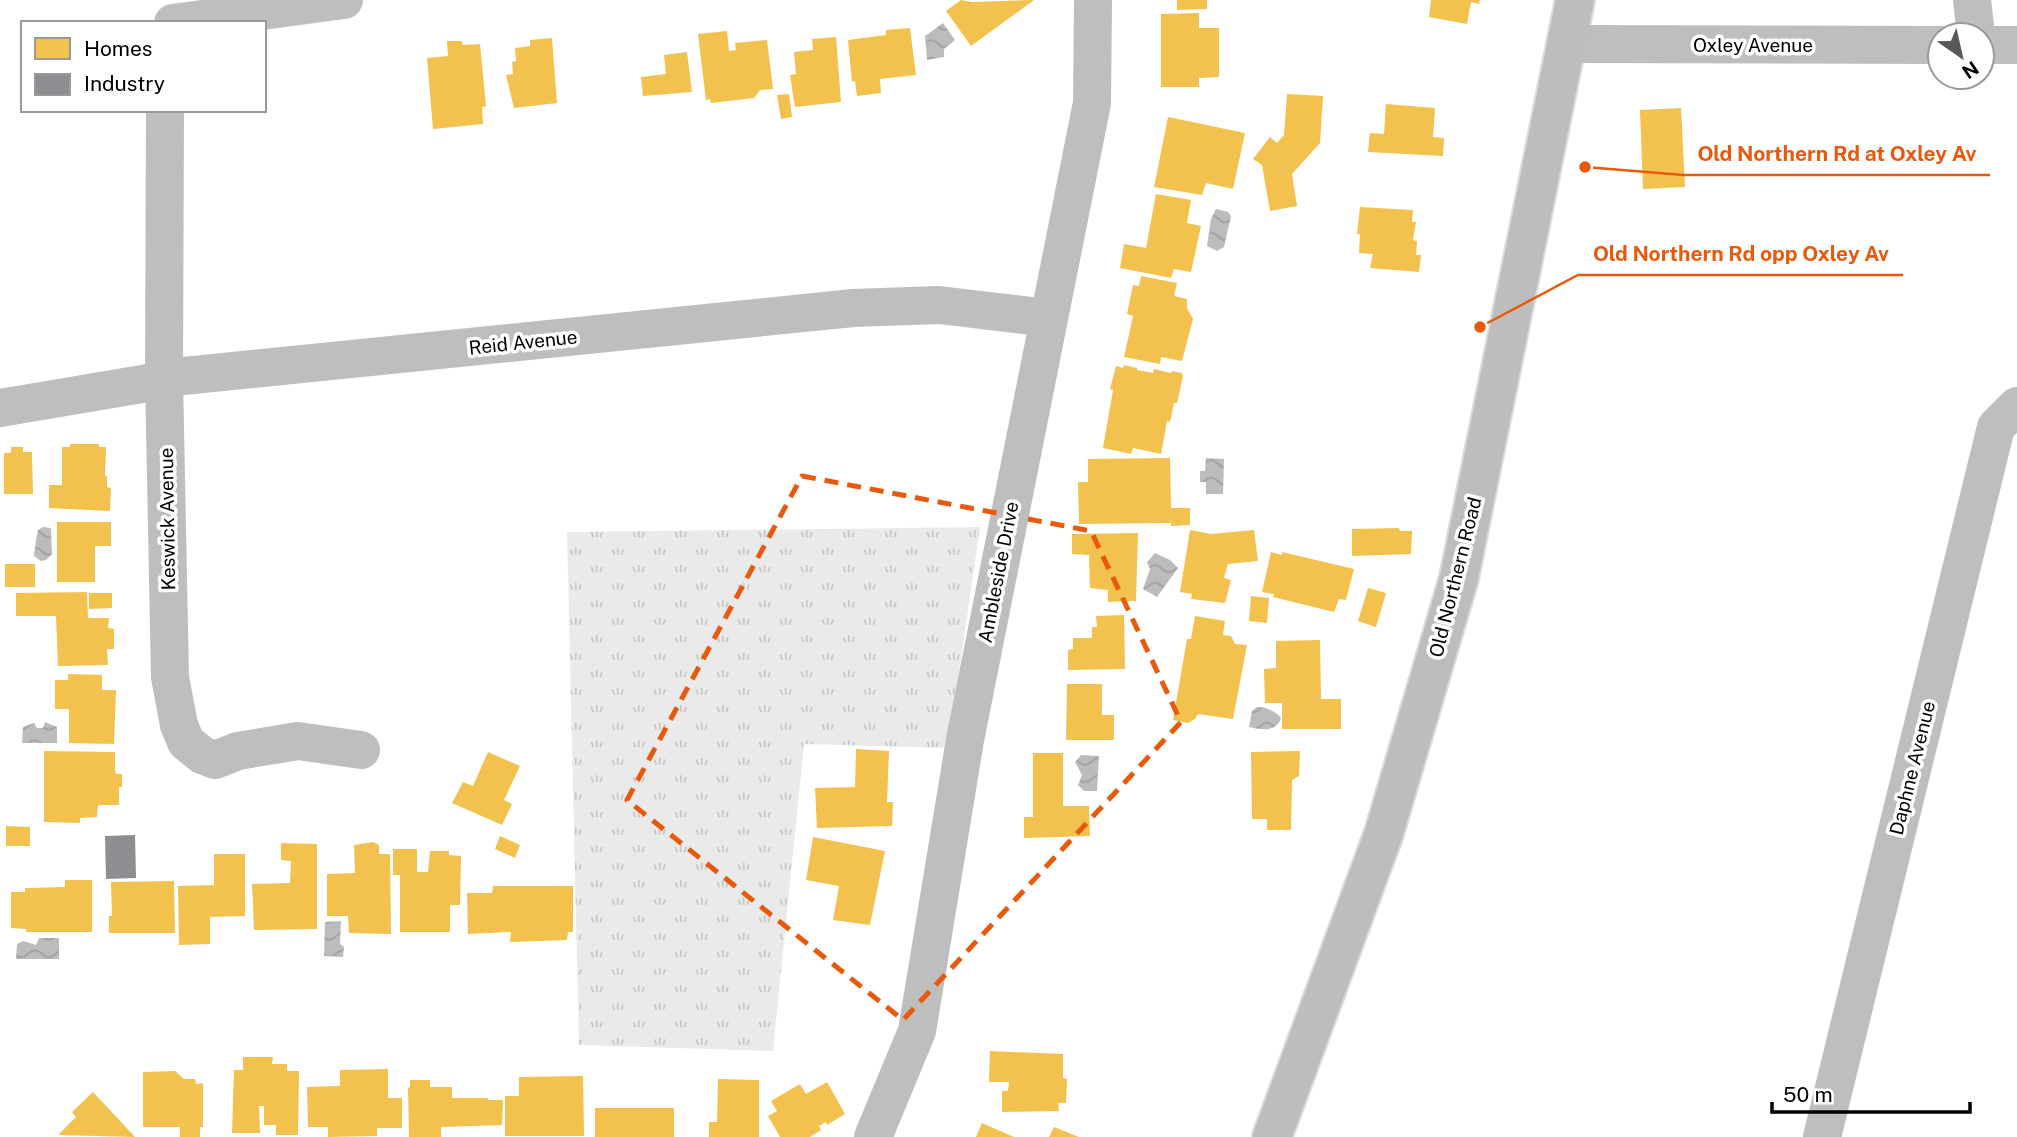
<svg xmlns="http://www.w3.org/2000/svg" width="2017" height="1137" viewBox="0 0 2017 1137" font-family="'Public Sans',sans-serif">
<defs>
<pattern id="park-tufts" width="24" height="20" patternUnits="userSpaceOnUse" patternTransform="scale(1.75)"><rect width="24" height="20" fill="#eaeaea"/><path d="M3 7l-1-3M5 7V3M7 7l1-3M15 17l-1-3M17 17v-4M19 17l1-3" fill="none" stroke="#c7c7c7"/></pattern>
<pattern id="water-waves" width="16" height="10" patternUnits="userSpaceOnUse" patternTransform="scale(1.75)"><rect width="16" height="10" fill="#bcbcbc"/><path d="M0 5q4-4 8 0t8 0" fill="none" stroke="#a0a0a0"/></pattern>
</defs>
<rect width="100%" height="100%" fill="#fff"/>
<!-- park -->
<path fill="url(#park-tufts)" d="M980,527L948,748L804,744L773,1051L579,1045L567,532Z"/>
<!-- water -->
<g fill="url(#water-waves)">
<path d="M943,23L955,40L944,49V57L927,60L925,36Z"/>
<path d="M1216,209L1228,212L1231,216L1224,247L1217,251L1207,246L1211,219Z"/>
<path d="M1206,458L1224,459L1223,494H1206V482H1200V471H1205Z"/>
<path d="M43,527L51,528L52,554L46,560L41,561L34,556C34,553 37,533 38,530Z"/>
<path d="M1155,553L1170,560L1178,568L1157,597L1143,589L1150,569L1147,562Z"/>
<path d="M1257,707C1265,706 1277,712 1281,718C1277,732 1261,730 1249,727L1252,711Z"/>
<path d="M45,722L57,727V743H22L23,727L34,723L37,728H43Z"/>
<path d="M1081,755L1099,756L1097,791H1084L1078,785L1082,775L1075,762Z"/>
<path d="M341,921L340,944L344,947L343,957L324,956L325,922Z"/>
<path d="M39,938H59V959H16L17,944L23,941L36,945Z"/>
</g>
<!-- homes -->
<g fill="#f2c14e">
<path d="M961,0L972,2L1034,0L971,46L946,11Z"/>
<path d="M1177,0H1207V9L1177,10Z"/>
<path d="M1431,0H1480L1479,4L1471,2L1467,24L1429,17Z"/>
<path d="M1199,13V28H1219V77L1199,78V87H1161V14Z"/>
<path d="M910,28L916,75L880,79L881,93L857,96L855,81L852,82L848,40L886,35V30Z"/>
<path d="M727,31L729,51L736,50L735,43L767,40L773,89L760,90L754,98L711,103L710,99L706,100L698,34Z"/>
<path d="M836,37L841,102L795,107L790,75L796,74L794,52L813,50L812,39Z"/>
<path d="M552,38L557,103L514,108L506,75L513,74L512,62L516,61L515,48L530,46V40Z"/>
<path d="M447,41H462V45L480,44L486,106L482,107L483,124L433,129L427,58L448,56Z"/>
<path d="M687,52L692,92L643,96L641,77L666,74L664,55Z"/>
<path d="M789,94L792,117L781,119L777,95Z"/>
<path d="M1287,94L1323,96L1320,143L1292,174L1297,206L1270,211L1262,165L1253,159L1270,137L1277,143L1284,135Z"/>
<path d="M1386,104L1435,108L1433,137L1444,138L1443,156L1368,152L1370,133L1384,134Z"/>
<path d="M1681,108L1685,187L1643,189L1640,110Z"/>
<path d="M1168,117L1245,133L1233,189L1206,183L1202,195L1154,187Z"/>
<path d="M1156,194L1191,200L1187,223L1201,226L1191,272L1174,269L1171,278L1120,268L1124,244L1146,248Z"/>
<path d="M1360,207L1413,210L1412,222H1416L1413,240L1417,241L1416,255H1421L1419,272L1370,268L1373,254L1359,253L1360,234H1357Z"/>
<path d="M1141,276L1177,283L1174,296L1187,299V308L1193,319L1182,361L1161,357L1160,364L1124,357L1133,316L1127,314L1133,285L1139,286Z"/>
<path d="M1124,365L1137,368V370L1153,373L1154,369L1171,373L1172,371L1182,373L1183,376L1177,403H1174L1170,422L1167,421L1161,454L1133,448L1131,454L1103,448L1113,390L1110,389L1116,366L1123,368Z"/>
<path d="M70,444H99V447H106L105,476H107V487L111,488L110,511L49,508V485H62V447H70Z"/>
<path d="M11,447H23V452H32L33,494H4V453H11Z"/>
<path d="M1170,458L1171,508H1190V525L1171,526V523L1079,524L1078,482H1088V459Z"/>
<path d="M57,522H111V546H95V582H57Z"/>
<path d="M1399,528L1400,531H1412L1411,554L1352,556V529Z"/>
<path d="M1190,530L1211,534L1254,530L1258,561L1228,564L1224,578L1231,580L1225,603L1191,599L1192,594L1180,592Z"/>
<path d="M1138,533L1136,601L1108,602V590L1090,588L1089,555L1072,554V534Z"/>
<path d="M1271,552L1282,555V552L1354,569L1346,600L1339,599L1334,612L1273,597L1274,594L1262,592Z"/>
<rect x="5" y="564" width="30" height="23"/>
<path d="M1368,588L1386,593L1376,627L1358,621Z"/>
<path d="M87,592L88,618H109L108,628L114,629V649H107L108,665L58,666L56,616H16V593Z"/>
<path d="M89,593H112V608L89,609Z"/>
<path d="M1251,596L1269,598L1267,623L1249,621Z"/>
<path d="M1124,615L1125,669L1068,670V650L1073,649V638H1092V627H1097L1096,616Z"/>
<path d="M1195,616L1225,621L1223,635L1231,636L1235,644L1247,645L1233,719L1198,714L1195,719L1188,723L1173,720L1187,639H1191Z"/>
<path d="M1320,640L1321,699H1341V729H1282V703H1265L1264,669L1276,668V641Z"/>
<path d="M68,674L102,675V690H116L114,744L69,743V709H55V680H68Z"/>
<path d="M1067,684H1102V715H1114V740H1066Z"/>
<path d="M856,749L889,751L887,802H893L892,826L817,828L815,788L855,787Z"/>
<path d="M44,751L115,752V771L116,774H122V787H119V805H98L97,817L80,818V823L44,822Z"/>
<path d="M1300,751L1299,776L1292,780L1291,830H1267V819H1252L1251,752Z"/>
<path d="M488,752L520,766L504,800L512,804L502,825L452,803L463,782L473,786Z"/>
<path d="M1033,753H1063V806H1089L1090,836L1024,838V817H1033Z"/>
<path d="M6,826L30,827V846H6Z"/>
<path d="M500,836L520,845L515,858L495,849Z"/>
<path d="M813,837L885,851L870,925L833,920L839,886L806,880Z"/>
<path d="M373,842L379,845V854H390L391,934L349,933L348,916H327V874L355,873L354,845Z"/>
<path d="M281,843L317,844V929L254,930L252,884L290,883L291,861L281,860Z"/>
<path d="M393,849H417V872H428L430,851H449V855L461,856L460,905H450V932H400V875H393Z"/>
<path d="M214,854H245V916L210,917V944L179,945L178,886L214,885Z"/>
<path d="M65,880H92V932H26V929L11,928V892H25V888L65,887Z"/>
<path d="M174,881L175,933H109V916H112L111,882Z"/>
<path d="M493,886H573V932H568L567,940L510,942L511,932L468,934L467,893H492Z"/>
<path d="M990,1051L1063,1054V1078L1067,1079L1066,1103H1058L1059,1111L1002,1112V1091H1008L1009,1082H989Z"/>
<path d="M243,1057H273L272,1064H287V1071H299L298,1135H276V1125H264V1106H259L260,1133H232L234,1070H243Z"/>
<path d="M388,1069V1098H402V1128H377V1136L328,1137V1127H308L307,1087L340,1086V1070Z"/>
<path d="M175,1071L184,1079H195L196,1084L203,1083V1127H200V1137H180V1127H143V1072Z"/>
<path d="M583,1076L584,1136H505V1096H519V1077Z"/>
<path d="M718,1079L759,1080V1137H709V1122H717Z"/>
<path d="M410,1080H430V1087H452V1098H488V1100H503L502,1125L441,1127V1137H409L408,1088L410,1087Z"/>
<path d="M827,1082L845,1114L827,1125L826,1122L819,1126L821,1130L810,1137H780L768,1116L777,1111L771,1101L800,1084L806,1094Z"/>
<path d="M93,1092L135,1137L58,1135L76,1117L72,1112Z"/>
<rect x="595" y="1108" width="79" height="29"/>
<path d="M982,1123L1014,1137H976Z"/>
<path d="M1054,1127L1079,1137H1049Z"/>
</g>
<!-- industry -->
<path fill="#8d8d92" d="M135,835L136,878L106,879L105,836Z"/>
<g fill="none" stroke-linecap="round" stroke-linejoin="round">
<!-- major casing -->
<g stroke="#dbdbdb" stroke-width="42">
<path id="major" d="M1272,1137L1384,833L1459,578L1575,0"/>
</g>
<!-- minor -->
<g stroke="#bebebe" stroke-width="38">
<path d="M1972,0L1976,35"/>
<path d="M173,23L344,0"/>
<path d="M1567,44L1940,45"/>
<path d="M1982,45H2017"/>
<path d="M165,110L164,378L170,677L179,725L186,742L202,755L215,760L238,751L298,741L361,750"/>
<path d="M0,408L148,383L164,378L853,308L939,305L1048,318"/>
<path d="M873,1137L917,1031L965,740L1092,103L1093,0"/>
<path d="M1822,1137L1996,427L2017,406"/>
</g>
<!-- major -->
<use href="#major" stroke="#bdbdbd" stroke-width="38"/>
</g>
<!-- marked area -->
<path fill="none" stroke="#e8590c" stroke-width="5" stroke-dasharray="14 9" stroke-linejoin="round" d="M802,476L1091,531L1181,722L903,1020L627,800Z"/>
<g text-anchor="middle" stroke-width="7" stroke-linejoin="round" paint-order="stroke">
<!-- street labels -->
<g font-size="19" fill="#000" stroke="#fff">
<text x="1753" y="52">Oxley Avenue</text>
<text transform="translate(523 342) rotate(-6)" y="7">Reid Avenue</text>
<text transform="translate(167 519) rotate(-91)" y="7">Keswick Avenue</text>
<text transform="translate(998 572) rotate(-79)" y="7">Ambleside Drive</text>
<text transform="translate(1455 577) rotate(-76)" y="7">Old Northern Road</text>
<text transform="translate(1912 768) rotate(-76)" y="7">Daphne Avenue</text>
</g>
</g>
<!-- callouts -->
<path fill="none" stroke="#e8590c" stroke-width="2.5" d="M1585 167L1683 175H1990M1480 327L1578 275H1903"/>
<g fill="#e8590c" stroke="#fff" stroke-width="2.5">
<circle cx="1585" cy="167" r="7"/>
<circle cx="1480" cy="327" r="7"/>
</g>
<g font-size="21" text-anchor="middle" font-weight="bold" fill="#e8590c" stroke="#fff" stroke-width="7" stroke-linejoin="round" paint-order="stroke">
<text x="1837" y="161">Old Northern Rd at Oxley Av</text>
<text x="1741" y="261">Old Northern Rd opp Oxley Av</text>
</g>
<!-- legend -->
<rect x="21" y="21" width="245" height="91" fill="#ffffff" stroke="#999999" stroke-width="2"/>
<rect x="35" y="38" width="35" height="21" fill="#f2c14e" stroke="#999999" stroke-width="2"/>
<text x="84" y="56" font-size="21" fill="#000000">Homes</text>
<rect x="35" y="74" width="35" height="21" fill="#8d8d92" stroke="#999999" stroke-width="2"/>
<text x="84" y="91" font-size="21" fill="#000000">Industry</text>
<!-- north arrow -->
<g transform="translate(1961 56) rotate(146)"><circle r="33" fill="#ffffff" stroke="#999999" stroke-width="2"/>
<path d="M0-5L12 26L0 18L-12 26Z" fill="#595959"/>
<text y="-10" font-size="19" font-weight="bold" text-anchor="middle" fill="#000000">N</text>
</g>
<!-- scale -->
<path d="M1772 1102v10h198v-10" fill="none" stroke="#000000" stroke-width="3.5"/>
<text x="1783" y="1102" font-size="21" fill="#000000" stroke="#ffffff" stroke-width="5" paint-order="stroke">50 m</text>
</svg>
